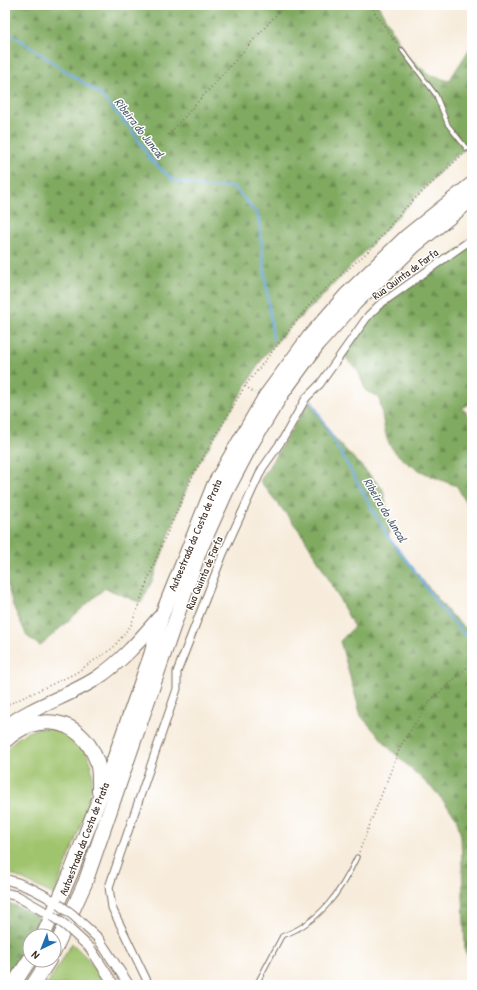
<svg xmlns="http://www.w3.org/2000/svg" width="477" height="990" viewBox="0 0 477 990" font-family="'Patrick Hand',sans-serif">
<defs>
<pattern id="forest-firs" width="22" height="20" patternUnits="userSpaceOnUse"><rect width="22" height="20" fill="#80aa61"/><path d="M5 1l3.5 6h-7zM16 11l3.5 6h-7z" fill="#6a8b4f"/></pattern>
</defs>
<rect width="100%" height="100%" fill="#fff"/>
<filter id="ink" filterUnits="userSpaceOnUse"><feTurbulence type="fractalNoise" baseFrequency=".025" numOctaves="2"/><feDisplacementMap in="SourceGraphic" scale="8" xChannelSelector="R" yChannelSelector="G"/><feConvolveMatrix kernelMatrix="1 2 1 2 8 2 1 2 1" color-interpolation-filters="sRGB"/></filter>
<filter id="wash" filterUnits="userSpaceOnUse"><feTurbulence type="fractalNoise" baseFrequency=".012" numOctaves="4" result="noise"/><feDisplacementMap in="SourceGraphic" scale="16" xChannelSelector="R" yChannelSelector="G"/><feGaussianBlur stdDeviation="0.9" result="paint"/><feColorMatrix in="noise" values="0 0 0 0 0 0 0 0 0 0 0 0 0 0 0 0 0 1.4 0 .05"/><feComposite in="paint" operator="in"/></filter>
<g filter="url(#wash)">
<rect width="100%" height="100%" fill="#f7ecdb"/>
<!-- grass -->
<g fill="#a0c46e" stroke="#6e7746">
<path d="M39,728C47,729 59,728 66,731C82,739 94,762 92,779C89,813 66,862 54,895L5,871V752C14,739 24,732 39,728Z"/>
<path d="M72,943L87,958L106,985H47Z"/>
</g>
<!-- forest -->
<g fill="url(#forest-firs)" stroke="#5e6a40">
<path d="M5,5H378L406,55L428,74L449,81L472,45V144L452,159L318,301L292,325L264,356L191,476L152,581L141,603L105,588L40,646L27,636L13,606L5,575Z"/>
<path d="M472,240V403L462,408L472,419V515L457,486C435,478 396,464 387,439C383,426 382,410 379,397L366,391L358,371L343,355L352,346L358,333L373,314Z"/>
<path d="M309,401L326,429L383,489L389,520V539L450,614L472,634V966L465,951L461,836L456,817L436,792L394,753L361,716L340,641L354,627L325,572L302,534L260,481Z"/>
<path d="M5,901L39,917L19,962L5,980Z"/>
</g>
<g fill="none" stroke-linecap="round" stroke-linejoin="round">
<!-- stream -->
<g stroke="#67a5d9" stroke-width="2.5">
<path d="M5,30L100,94L134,133L150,159L173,180L204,187H234L258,215L273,339"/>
<path d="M310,398L388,537L415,571L439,606L472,642"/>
</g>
</g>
</g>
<g filter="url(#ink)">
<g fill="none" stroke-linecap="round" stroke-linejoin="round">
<!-- service casing -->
<g stroke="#7d6e60" stroke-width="5.5">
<g id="service">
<path d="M402,50L436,95L448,125L467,149L472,145"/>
<path d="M256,985L282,936C319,923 341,892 357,857"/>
</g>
</g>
<!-- minor casing -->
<g stroke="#7d6e60" stroke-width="9">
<path id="minor" d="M149,985L112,908L109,887L177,689V672L223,554L262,469L283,439L306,398L320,384L368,316L379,305L472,239"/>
</g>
<!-- tertiary casing -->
<g stroke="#7d6e60" stroke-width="11">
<g id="tertiary">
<path d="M5,879C24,884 41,892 58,904"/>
<path d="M5,893L17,896L52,916"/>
<path d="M98,938L129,985"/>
<path d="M90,948L114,985"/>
</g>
</g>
<!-- motorway casing -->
<g stroke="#7d6e60" stroke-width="16">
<g id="motorway">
<path d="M5,728C32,706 68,697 97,678C121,662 140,640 159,618"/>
<path d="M5,741C36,711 80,717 96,759C100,768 99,782 99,792"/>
<path d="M43,936L70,875L110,771L151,655L162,615L214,485L265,397L310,336L346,295L406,237L472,184"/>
<path d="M54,951L85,883L199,552L226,492L253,441L281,395L318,344L355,303L415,245L472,199"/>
<path d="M13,985L30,959"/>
<path d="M33,985L49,960"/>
</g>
</g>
<!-- path -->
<g stroke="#7d6e60" stroke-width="1.5" stroke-dasharray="1 3" stroke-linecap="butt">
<path d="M372,5L375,13L398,45"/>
<path d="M168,135L285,5"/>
<path d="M245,386L255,393"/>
<path d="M5,706L74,674L113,648L131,625L159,551L194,473L245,386L313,300L371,249L402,211L464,153"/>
<path d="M359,852L401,745L430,701L472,663"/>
</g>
<!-- service -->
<use href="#service" stroke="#fff" stroke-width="3.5"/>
<!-- minor -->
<use href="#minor" stroke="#fff" stroke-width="7"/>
<!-- tertiary -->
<use href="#tertiary" stroke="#fff" stroke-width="9"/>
<!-- motorway -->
<use href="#motorway" stroke="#fff" stroke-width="14"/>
<!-- tertiary-bridge casing -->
<g stroke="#7d6e60" stroke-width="11" stroke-linecap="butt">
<g id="tertiary-bridge">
<path d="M58,904L73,915L98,938"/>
<path d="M52,916L65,925L90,948"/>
</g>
</g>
<!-- tertiary-bridge -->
<use href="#tertiary-bridge" stroke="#fff" stroke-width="9"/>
</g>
</g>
<g text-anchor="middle" stroke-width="3" stroke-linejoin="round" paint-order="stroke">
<!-- street labels -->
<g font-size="11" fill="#3b2a1e" stroke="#fff">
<text transform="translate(405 274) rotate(-36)" y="4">Rua Quinta de Farfa</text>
<text transform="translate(195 535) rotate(-67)" y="4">Autoestrada da Costa de Prata</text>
<text transform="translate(204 573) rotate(-67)" y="4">Rua Quinta de Farfa</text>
<text transform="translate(84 839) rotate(-69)" y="4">Autoestrada da Costa de Prata</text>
</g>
<!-- water labels -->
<g font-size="12" font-style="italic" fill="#4d5b69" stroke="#fff">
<text transform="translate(139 128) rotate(52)" y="4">Ribeira do Juncal</text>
<text transform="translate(385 510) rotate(59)" y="4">Ribeira do Juncal</text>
</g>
</g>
<!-- margin -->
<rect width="477" height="990" fill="none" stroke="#fff" stroke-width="20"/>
<!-- north arrow -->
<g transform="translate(42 948) rotate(223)"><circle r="19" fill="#ffffff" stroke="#b1aaa5"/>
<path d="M0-3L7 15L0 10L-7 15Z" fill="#1f6fb2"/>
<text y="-6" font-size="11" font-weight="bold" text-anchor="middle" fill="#3b2a1e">N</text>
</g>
</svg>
